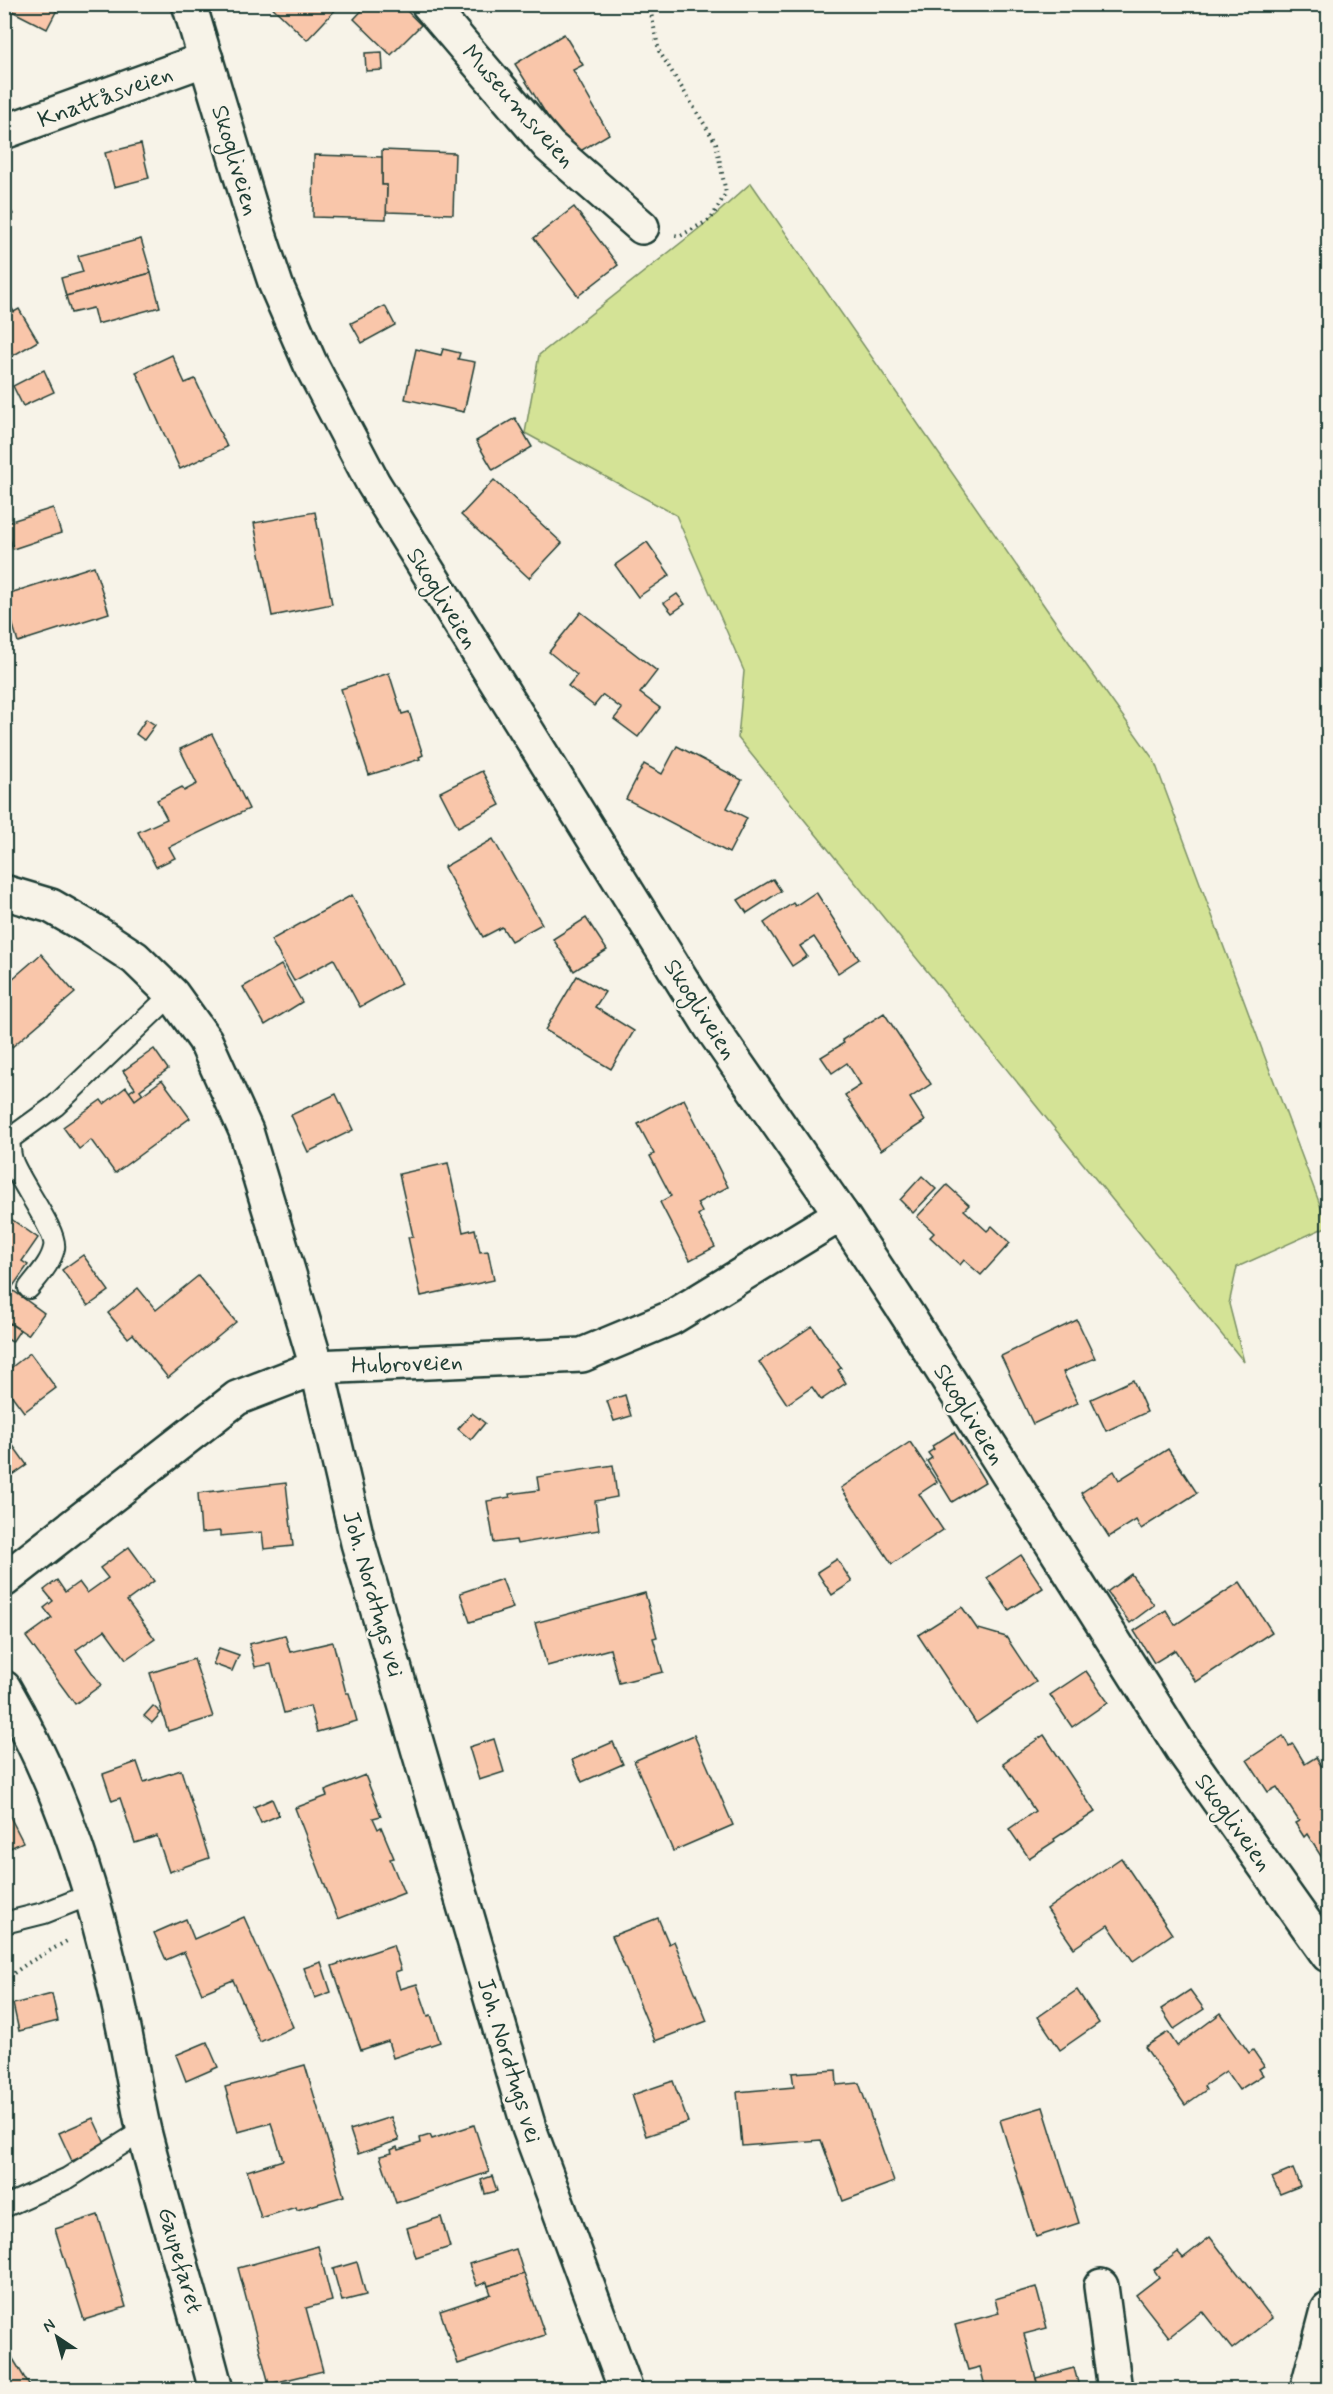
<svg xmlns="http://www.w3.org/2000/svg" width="1333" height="2394" viewBox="0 0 1333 2394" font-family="Mynerve,sans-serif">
<rect width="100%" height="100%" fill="#f7f3e8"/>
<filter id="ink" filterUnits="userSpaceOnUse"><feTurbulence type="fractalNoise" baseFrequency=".0167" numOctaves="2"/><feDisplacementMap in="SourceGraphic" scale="12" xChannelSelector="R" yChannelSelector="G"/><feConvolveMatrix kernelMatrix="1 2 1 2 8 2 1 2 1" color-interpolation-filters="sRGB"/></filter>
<g filter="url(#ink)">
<!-- green -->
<path fill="#d4e396" stroke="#7a9065" stroke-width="1.5" d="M751,183L1059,627L1154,760L1328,1226L1237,1267L1229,1304L1244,1362L738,738L744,671L676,515L525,433L539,355L711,219Z"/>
<!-- building -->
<g fill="#f9c6aa" stroke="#1f3d34" stroke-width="1.5">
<path d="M4,4H60L47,29L4,7Z"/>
<path d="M269,4H341L307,40Z"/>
<path d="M368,4H400L421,25L391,55L354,19Z"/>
<path d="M564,34L583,65L573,70L609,134L572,156L515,64Z"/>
<path d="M382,52L383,70L366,71L365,53Z"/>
<path d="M141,144L149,178L114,187L105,153Z"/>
<path d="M382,150L455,153L453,214L386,212L387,185H382Z"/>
<path d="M314,155L382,157V185H387L386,219L313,217Z"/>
<path d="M4,201L13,214L4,219Z"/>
<path d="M574,207L618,265L578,296L534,238Z"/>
<path d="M141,239L151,273L66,296L61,278L83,272L78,256Z"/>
<path d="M151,273L160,307L97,324L93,308L71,313L66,296Z"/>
<path d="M4,295L14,312L19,309L38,341L9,358L4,349Z"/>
<path d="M385,306L395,325L362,343L351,323Z"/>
<path d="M416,349L441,355L443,349L460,353L458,359L475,362L464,412L405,399Z"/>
<path d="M172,355L185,383L195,379L227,447L180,469L136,372Z"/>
<path d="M44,370L54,392L23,406L13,386Z"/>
<path d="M515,418L532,447L493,470L476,441Z"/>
<path d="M494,480L562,543L529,578L461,515Z"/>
<path d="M53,508L61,533L13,549L5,523Z"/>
<path d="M315,512L332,604L272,616L254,523Z"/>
<path d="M647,542L670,575L638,597L615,565Z"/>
<path d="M94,566L109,613L18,642L4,595Z"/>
<path d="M677,594L685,604L672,613L664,603Z"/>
<path d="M581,612L657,671L640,693L660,708L638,737L614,719L622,709L603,695L594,706L568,686L577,675L549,652Z"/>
<path d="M389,673L402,714L409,712L423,755L419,757L420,759L369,775L341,689Z"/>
<path d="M146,719L155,725L144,740L136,734Z"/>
<path d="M212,734L249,809L169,847L175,858L156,867L138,832L167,819L157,800L182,787L184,791L197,784L180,749Z"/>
<path d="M677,746L742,780L727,808L747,818L729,853L626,799L644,764L662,774Z"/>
<path d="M482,771L500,805L458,827L440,792Z"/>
<path d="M493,839L542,924L511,941L502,927L483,937L444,867Z"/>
<path d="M773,879L781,891L747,913L738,900Z"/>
<path d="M816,892L859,959L838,973L814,937L800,946L807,956L792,966L764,923L793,903L795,906Z"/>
<path d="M352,895L401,984L360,1007L334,959L294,981L271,940Z"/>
<path d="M586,918L607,950L574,971L553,939Z"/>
<path d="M41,954L75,993L12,1047L4,1038V986Z"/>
<path d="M281,965L302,1002L265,1025L243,987Z"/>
<path d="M577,976L605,992L595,1007L634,1031L611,1069L545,1030Z"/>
<path d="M884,1013L931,1084L910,1098L925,1121L881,1150L845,1095L861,1085L847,1063L832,1073L821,1057L844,1043L842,1040Z"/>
<path d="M154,1049L168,1069L140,1090L143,1094L135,1100L129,1092L135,1088L123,1071Z"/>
<path d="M162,1080L190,1118L115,1173L91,1140L79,1149L63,1127L101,1100L104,1104L126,1087L135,1100Z"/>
<path d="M336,1094L353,1130L308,1152L291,1115Z"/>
<path d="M684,1099L728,1187L697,1203L702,1212L698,1215L715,1247L690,1260L660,1202L671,1196L650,1156L654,1154L638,1124Z"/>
<path d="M448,1163L463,1232L475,1229L480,1252L488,1251L494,1280L421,1296L408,1237L413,1236L399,1174Z"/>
<path d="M922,1176L936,1189L913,1213L900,1200Z"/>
<path d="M947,1185L969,1205L964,1210L987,1231L992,1226L1010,1243L981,1275L964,1260L960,1265L930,1237L934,1233L917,1217Z"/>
<path d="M4,1214L38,1238L22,1261L28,1265L11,1289L44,1313L28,1335L4,1319Z"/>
<path d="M83,1255L109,1291L88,1306L62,1270Z"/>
<path d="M198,1276L236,1322L168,1378L133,1334L128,1338L108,1313L138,1288L156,1310Z"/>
<path d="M4,1320L20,1330L12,1342L4,1337Z"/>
<path d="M1077,1320L1095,1358L1063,1372L1078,1403L1033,1424L1001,1356Z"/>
<path d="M812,1326L841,1368L838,1370L846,1383L821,1400L812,1387L787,1404L759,1362Z"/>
<path d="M30,1353L56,1388L24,1412L4,1385V1373Z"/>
<path d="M1133,1380L1147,1412L1106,1431L1091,1399Z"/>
<path d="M625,1395L631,1416L614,1421L607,1401Z"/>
<path d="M472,1413L485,1423L471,1440L458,1429Z"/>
<path d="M954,1432L985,1482L952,1502L927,1461L932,1458L928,1453L934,1449L932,1446Z"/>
<path d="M4,1433L27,1465L4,1481Z"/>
<path d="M910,1442L937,1482L919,1494L943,1530L892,1564L841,1488Z"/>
<path d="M1168,1449L1197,1493L1141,1529L1136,1520L1109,1537L1081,1493L1114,1471L1119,1480Z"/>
<path d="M613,1465L617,1497L595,1501L599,1530L517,1544L516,1540L494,1543L487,1501L510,1497L509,1494L539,1490L537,1477Z"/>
<path d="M286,1483L293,1546L264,1549L262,1532L220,1536V1531L201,1533L198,1493Z"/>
<path d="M129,1547L154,1581L127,1601L155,1639L126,1659L105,1630L76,1650L101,1685L75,1704L26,1637L52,1618L44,1608L53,1601L44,1590L57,1580L65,1592L79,1582L87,1593L108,1578L100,1568Z"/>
<path d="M1021,1555L1043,1588L1009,1610L987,1578Z"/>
<path d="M837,1559L852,1582L832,1595L817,1572Z"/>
<path d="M1131,1574L1154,1605L1130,1623L1107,1592Z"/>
<path d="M502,1579L513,1608L470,1622L460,1593Z"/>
<path d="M1240,1582L1272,1632L1196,1682L1175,1650L1154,1663L1134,1631L1166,1610L1175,1625Z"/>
<path d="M645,1593L657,1637L653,1638L663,1672L619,1683L610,1649L547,1666L535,1623Z"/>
<path d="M962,1607L978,1630L979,1629L1006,1637L1036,1682L976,1723L918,1635Z"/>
<path d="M285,1635L290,1652L333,1642L346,1693H349L357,1721L317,1732L310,1706L284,1713L271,1664L255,1667L249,1644Z"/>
<path d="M219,1648L239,1655L232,1671L213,1664Z"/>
<path d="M194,1659L213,1717L168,1731L150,1673Z"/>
<path d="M1086,1671L1108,1702L1072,1727L1050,1695Z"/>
<path d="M153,1706L161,1713L152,1723L144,1716Z"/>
<path d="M694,1735L733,1825L673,1851L634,1761Z"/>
<path d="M1044,1735L1095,1812L1054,1839L1055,1841L1029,1858L1009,1829L1035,1811L1003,1763Z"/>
<path d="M1283,1736L1289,1746L1293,1744L1305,1764L1316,1757L1328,1777V1858L1324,1861L1307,1834L1304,1837L1295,1823L1299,1821L1277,1787L1268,1792L1247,1760Z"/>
<path d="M494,1739L504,1772L479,1780L469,1747Z"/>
<path d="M613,1742L623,1764L582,1782L572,1760Z"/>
<path d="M137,1762L144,1782L181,1770L209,1858L169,1872L157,1836L135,1843L120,1798L112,1801L103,1774Z"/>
<path d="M365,1775L381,1816L373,1818L378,1829L381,1827L394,1858L390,1859L404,1893L338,1919L295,1808L327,1796L325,1791Z"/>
<path d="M272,1799L279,1815L261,1823L254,1807Z"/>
<path d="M4,1805L23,1842L4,1851Z"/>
<path d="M1121,1858L1172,1934L1133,1961L1108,1925L1074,1948L1047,1909Z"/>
<path d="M244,1917L293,2027L260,2042L233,1980L202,1993L184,1952L166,1960L154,1933L186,1919L194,1939Z"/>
<path d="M658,1918L669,1944L674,1941L707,2021L655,2041L612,1936Z"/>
<path d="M393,1945L401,1970L395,1972L400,1989L417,1984L428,2016L431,2015L440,2042L393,2058L388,2041L361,2050L332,1966Z"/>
<path d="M321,1962L331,1992L315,1998L304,1968Z"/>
<path d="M1077,1990L1099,2023L1060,2050L1038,2017Z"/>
<path d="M1190,1990L1204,2009L1174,2029L1161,2009Z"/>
<path d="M52,1994L58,2021L19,2031L13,2004Z"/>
<path d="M1221,2013L1249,2053L1253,2050L1264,2066L1259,2069L1263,2075L1239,2090L1226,2071L1204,2086L1206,2090L1185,2105L1145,2047L1168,2032L1177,2046Z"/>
<path d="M207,2042L218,2067L186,2081L176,2055Z"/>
<path d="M305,2065L344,2196L297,2210L296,2207L261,2218L247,2171L283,2160L271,2123L238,2132L225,2087Z"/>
<path d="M836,2070L837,2085L859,2083L894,2182L843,2201L821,2140L742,2146L737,2092L794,2087L792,2073Z"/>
<path d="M673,2081L688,2122L646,2136L632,2095Z"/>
<path d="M1043,2107L1079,2223L1036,2237L1000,2120Z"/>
<path d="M391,2117L399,2140L358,2154L350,2130Z"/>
<path d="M93,2118L106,2146L72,2161L59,2133Z"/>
<path d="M474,2125L489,2172L396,2203L380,2156L392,2153L391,2150L397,2147L398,2150L421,2143L420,2138L430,2135L432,2139Z"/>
<path d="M1293,2169L1300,2186L1280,2194L1272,2178Z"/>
<path d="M492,2176L497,2191L485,2194L481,2180Z"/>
<path d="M98,2215L126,2307L84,2320L55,2229Z"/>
<path d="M441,2217L450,2247L416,2258L407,2228Z"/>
<path d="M1210,2237L1272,2318L1232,2349L1202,2311L1169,2337L1136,2295L1159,2277L1154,2270L1178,2252L1183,2258Z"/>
<path d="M318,2246L332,2301L306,2308L323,2371L269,2384L238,2268Z"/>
<path d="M516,2249L524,2274L488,2286L487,2282L477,2286L469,2264Z"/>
<path d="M357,2262L366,2295L342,2301L333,2269Z"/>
<path d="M524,2274L545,2335L458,2364L440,2311L491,2294L488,2286Z"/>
<path d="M1036,2287L1047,2328L1024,2334L1039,2390H986L980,2367L968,2370L955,2325L999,2313L995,2299Z"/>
<path d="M4,2344L32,2390H4Z"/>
<path d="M1074,2368L1080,2390H1039L1036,2378Z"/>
</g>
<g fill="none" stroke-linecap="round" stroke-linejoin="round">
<!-- lane casing -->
<g stroke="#1f3d34" stroke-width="24">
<g id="lane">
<path d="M9,1141C10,1147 10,1154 12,1160C18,1180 58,1232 54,1248C51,1263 38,1276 29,1288"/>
<path d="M4,1143L55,1106L172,994"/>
<path d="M4,1923L44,1913L92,1894"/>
<path d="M4,2207L68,2178L144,2130"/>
</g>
</g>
<!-- street casing -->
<g stroke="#1f3d34" stroke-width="38">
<g id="street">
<path d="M189,4L252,213L276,285L310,363L373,483L711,1027L841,1214L908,1316L1182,1749L1328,1955"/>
<path d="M428,4L549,146L642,227"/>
<path d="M4,132L206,59"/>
<path d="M4,892L51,906L91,929L135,958L172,994L205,1040L246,1131L317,1367L358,1543L529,2128L626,2390"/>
<path d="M4,1580L237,1398L317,1367L582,1355L671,1318L841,1214"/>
<path d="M4,1688C63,1789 97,1901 121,2015C130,2054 135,2093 144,2131C166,2218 194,2303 216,2390"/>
<path d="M1101,2286L1115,2390"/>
<path d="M1307,2390L1328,2310"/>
</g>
</g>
<!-- path -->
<g stroke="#1f3d34" stroke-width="4" stroke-dasharray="1.5 4.5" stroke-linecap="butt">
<path d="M649,4L659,51L716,143L726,193L711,219L680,236L674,235"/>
<path d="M4,1980L28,1963L67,1941"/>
</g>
<!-- lane -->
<use href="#lane" stroke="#f7f3e8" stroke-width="20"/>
<!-- street -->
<use href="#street" stroke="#f7f3e8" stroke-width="33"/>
</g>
</g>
<g text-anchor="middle" stroke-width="5" stroke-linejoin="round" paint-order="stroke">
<!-- street labels -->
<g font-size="24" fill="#1f3d34" stroke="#f7f3e8">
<text transform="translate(105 96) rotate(-20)" y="8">Knattåsveien</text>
<text transform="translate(519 106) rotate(48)" y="8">Museumsveien</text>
<text transform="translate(236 160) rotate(73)" y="8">Skogliveien</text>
<text transform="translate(443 598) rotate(58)" y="8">Skogliveien</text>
<text transform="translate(701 1009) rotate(57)" y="8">Skogliveien</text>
<text transform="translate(407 1363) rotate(-2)" y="8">Hubroveien</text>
<text transform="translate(970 1414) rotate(58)" y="8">Skogliveien</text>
<text transform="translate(374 1594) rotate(74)" y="8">Joh. Nordtugs vei</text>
<text transform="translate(1234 1822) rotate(54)" y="8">Skogliveien</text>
<text transform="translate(510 2060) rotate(73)" y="8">Joh. Nordtugs vei</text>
<text transform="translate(181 2260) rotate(74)" y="8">Gaupefaret</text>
</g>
</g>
<!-- margin -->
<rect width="1333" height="2394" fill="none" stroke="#f7f3e8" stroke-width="24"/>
<rect x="12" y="12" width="1309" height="2370" fill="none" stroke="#1f3d34" stroke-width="2" filter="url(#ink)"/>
<!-- north arrow -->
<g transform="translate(57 2337) rotate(324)" stroke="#f7f3e8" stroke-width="4.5" paint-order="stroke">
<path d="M0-4.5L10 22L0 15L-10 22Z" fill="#1f3d34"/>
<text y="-9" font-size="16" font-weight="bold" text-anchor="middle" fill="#1f3d34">N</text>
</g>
</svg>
